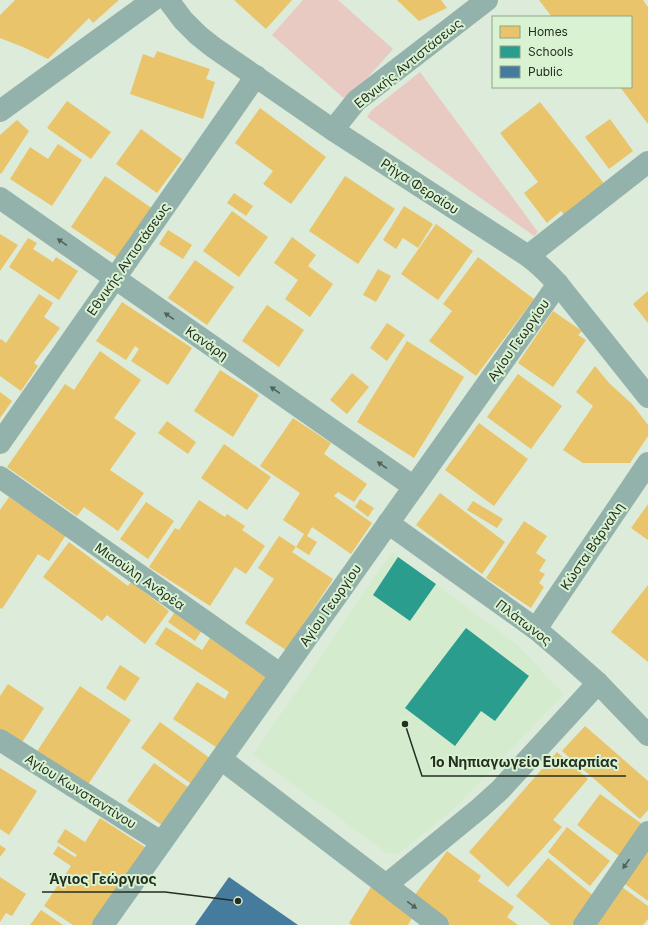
<svg xmlns="http://www.w3.org/2000/svg" width="648" height="925" viewBox="0 0 648 925" font-family="Inter,sans-serif">
<rect width="100%" height="100%" fill="#ddebda"/>
<!-- built -->
<path fill="#d4ebce" d="M392,552L516,644L564,694L457,806L407,847L397,854L387,853L253,755Z"/>
<!-- green -->
<g fill="#e9cac2">
<path d="M303,0H338L393,49L347,101L272,35Z"/>
<path d="M420,72L538,232L534,236L367,117L372,110Z"/>
</g>
<!-- homes -->
<g fill="#e9c46a">
<path d="M15,0H119L93,23L89,18L48,59L23,47L0,38V15Z"/>
<path d="M234,0H292L266,29Z"/>
<path d="M397,0H441L447,8L419,21Z"/>
<path d="M539,0H643L648,7V124L620,87H631V17H552Z"/>
<path d="M157,51L210,69L206,79L215,82L203,119L130,94L143,54L154,58Z"/>
<path d="M67,101L111,132L91,159L47,128Z"/>
<path d="M540,102L606,186L566,217L561,211L547,223L524,193L538,182L500,133Z"/>
<path d="M260,108L326,157L291,204L263,184L273,171L235,143Z"/>
<path d="M610,119L633,151L609,169L585,137Z"/>
<path d="M17,120L29,131L1,174L0,173V135Z"/>
<path d="M141,129L182,159L157,193L116,164Z"/>
<path d="M58,144L82,160L52,206L10,179L30,147L48,159Z"/>
<path d="M105,176L156,211L122,261L71,227Z"/>
<path d="M345,176L395,209L358,264L309,231Z"/>
<path d="M234,193L253,206L246,216L227,203Z"/>
<path d="M404,206L433,224L418,248L403,238L396,249L383,240Z"/>
<path d="M232,211L268,237L239,277L203,251Z"/>
<path d="M436,224L473,251L438,300L401,274Z"/>
<path d="M168,230L192,245L183,259L159,244Z"/>
<path d="M0,234L18,245L0,271Z"/>
<path d="M292,237L316,255L308,266L333,284L310,317L285,299L298,280L274,263Z"/>
<path d="M28,238L37,243L33,249L53,262L56,257L78,271L59,300L9,267Z"/>
<path d="M478,257L534,299L476,376L429,341L452,311L443,304Z"/>
<path d="M195,260L234,287L207,325L168,298Z"/>
<path d="M378,269L391,276L376,302L363,295Z"/>
<path d="M648,291V323L633,304Z"/>
<path d="M39,294L53,303L44,317L60,328L34,363L38,366L21,391L0,376V340L1,339L6,343Z"/>
<path d="M122,302L192,348L168,385L131,361L139,349L135,346L126,360L96,341Z"/>
<path d="M267,305L304,330L279,367L242,341Z"/>
<path d="M553,311L582,331L578,335L586,340L553,387L518,363Z"/>
<path d="M387,323L405,335L387,361L370,348Z"/>
<path d="M407,341L464,377L414,458L357,422Z"/>
<path d="M100,351L141,380L114,418L136,433L110,470L144,493L118,531L84,507L77,516L7,467L65,384L74,390Z"/>
<path d="M595,366L609,383L632,404L648,425V436L630,463H583L563,450L593,406L576,392Z"/>
<path d="M220,370L259,395L233,437L194,411Z"/>
<path d="M352,373L369,387L347,414L330,400Z"/>
<path d="M518,374L562,406L531,449L487,417Z"/>
<path d="M0,392L12,401L0,418Z"/>
<path d="M293,418L331,443L324,454L367,484L354,502L338,492L334,496L372,523L351,554L312,527L307,536L317,542L309,555L296,547L304,534L283,520L300,493L260,466Z"/>
<path d="M167,421L196,442L188,454L158,433Z"/>
<path d="M479,423L528,459L494,506L445,470Z"/>
<path d="M224,444L271,477L247,510L201,478Z"/>
<path d="M440,493L505,542L482,574L416,525Z"/>
<path d="M9,497L66,535L49,561L38,554L2,609L0,608V510Z"/>
<path d="M360,499L374,508L368,517L355,507Z"/>
<path d="M199,500L225,517L227,514L245,526L242,530L265,546L246,574L235,567L210,606L149,567L175,528L179,530Z"/>
<path d="M473,501L503,519L497,528L467,510Z"/>
<path d="M146,502L174,521L148,559L120,539Z"/>
<path d="M648,504V540L631,528Z"/>
<path d="M524,521L547,536L536,553L546,560L539,571L545,574L539,583L544,587L531,608L486,578Z"/>
<path d="M279,536L296,547L292,552L333,579L286,650L245,623L274,579L258,568Z"/>
<path d="M69,542L128,586L131,582L169,611L145,644L107,615L102,621L43,577Z"/>
<path d="M648,585V662L611,632Z"/>
<path d="M175,612L202,630L195,641L168,622Z"/>
<path d="M166,627L202,650L210,638L274,679L219,749L173,719L197,682L225,699L229,692L155,644Z"/>
<path d="M120,665L140,678L125,701L106,688Z"/>
<path d="M8,684L44,708L21,744L0,730V696Z"/>
<path d="M80,686L131,720L87,786L36,753Z"/>
<path d="M160,722L211,759L193,785L141,748Z"/>
<path d="M585,726L648,781V810L640,819L562,751Z"/>
<path d="M557,752L588,779L553,820L562,827L508,887L469,852Z"/>
<path d="M154,763L192,790L166,828L127,801Z"/>
<path d="M0,768L37,791L9,835L0,829Z"/>
<path d="M600,794L642,824L619,856L577,825Z"/>
<path d="M100,818L151,851L101,925H73L44,906L71,866L53,854L58,846L75,857L77,855L57,842L65,829L85,842Z"/>
<path d="M567,827L610,861L590,886L548,852Z"/>
<path d="M648,838V901L618,879Z"/>
<path d="M0,845L6,849L0,857Z"/>
<path d="M447,851L481,876L478,881L514,907L507,917L518,925H446L449,921L414,896Z"/>
<path d="M548,858L595,897L572,925H551L516,896Z"/>
<path d="M0,877L26,894L12,916L6,913L0,922Z"/>
<path d="M371,887L414,914L408,925H352L349,923Z"/>
<path d="M622,887L648,906V919L643,925H595Z"/>
<path d="M41,910L63,925H30Z"/>
</g>
<!-- schools -->
<g fill="#2a9d8f">
<path d="M398,557L436,584L410,621L373,595Z"/>
<path d="M466,628L529,676L495,721L481,711L455,746L405,708Z"/>
</g>
<!-- public -->
<path fill="#457b9d" d="M229,877L298,925H195Z"/>
<g fill="none" stroke-linecap="round" stroke-linejoin="round">
<!-- pedestrian -->
<path stroke="#93b2ac" stroke-width="22" d="M221,759L386,885"/>
<!-- minor -->
<g stroke="#93b2ac" stroke-width="22">
<path d="M168,0L183,20L198,35L213,47L333,130L528,256C539,264 548,273 558,284L648,397"/>
<path d="M333,130L356,101L487,0"/>
<path d="M0,198L414,487"/>
<path d="M528,256L648,162"/>
<path d="M0,443L256,76"/>
<path d="M0,477L280,674"/>
<path d="M388,523L536,629L563,652L598,683L648,735"/>
<path d="M536,629L648,463"/>
<path d="M0,740L161,842"/>
<path d="M103,925L558,284"/>
<path d="M438,925L386,885L480,808L500,790L598,683"/>
<path d="M584,925L648,832"/>
</g>
<!-- tertiary -->
<path stroke="#93b2ac" stroke-width="22" d="M0,111L153,0"/>
</g>
<!-- one-way arrows -->
<defs><path id="oneway-solid" d="M-6-.8H1V-3.2L6.5 0L1 3.2V.8H-6Z"/></defs>
<g fill="#506359">
<use href="#oneway-solid" transform="translate(62 242) rotate(-145)"/>
<use href="#oneway-solid" transform="translate(169 316) rotate(-145)"/>
<use href="#oneway-solid" transform="translate(275 390) rotate(-145)"/>
<use href="#oneway-solid" transform="translate(382 465) rotate(-145)"/>
<use href="#oneway-solid" transform="translate(626 864) rotate(125)"/>
<use href="#oneway-solid" transform="translate(412 905) rotate(37)"/>
</g>
<g text-anchor="middle" stroke-width="4" stroke-linejoin="round" paint-order="stroke">
<!-- street labels -->
<g font-size="13" fill="#242e21" stroke="#d9f3d2">
<text transform="translate(408 63) rotate(-39)" y="5">Εθνικής Αντιστάσεως</text>
<text transform="translate(420 186) rotate(33)" y="5">Ρήγα Φεραίου</text>
<text transform="translate(128 259) rotate(-55)" y="5">Εθνικής Αντιστάσεως</text>
<text transform="translate(518 340) rotate(-55)" y="5">Αγίου Γεωργίου</text>
<text transform="translate(207 343) rotate(35)" y="5">Κανάρη</text>
<text transform="translate(592 546) rotate(-56)" y="5">Κώστα Βάρναλη</text>
<text transform="translate(140 576) rotate(35)" y="5">Μιαούλη Ανδρέα</text>
<text transform="translate(330 605) rotate(-55)" y="5">Αγίου Γεωργίου</text>
<text transform="translate(524 622) rotate(37)" y="5">Πλάτωνος</text>
<text transform="translate(81 791) rotate(32)" y="5">Αγίου Κωνσταντίνου</text>
</g>
</g>
<!-- callouts -->
<path fill="none" stroke="#242e21" stroke-width="1.5" d="M405 724L422 776H626M238 901L165 892H42"/>
<g fill="#242e21" stroke="#d9f3d2" stroke-width="1.5">
<circle cx="405" cy="724" r="4"/>
<circle cx="238" cy="901" r="4"/>
</g>
<g font-size="14" text-anchor="middle" font-weight="bold" fill="#242e21" stroke="#d9f3d2" stroke-width="4" stroke-linejoin="round" paint-order="stroke">
<text x="524" y="767">1ο Νηπιαγωγείο Ευκαρπίας</text>
<text x="103" y="884">Άγιος Γεώργιος</text>
</g>
<!-- legend -->
<rect x="492" y="16" width="140" height="72" fill="#d9f3d2" stroke="#91a48b"/>
<rect x="500" y="26" width="20" height="12" fill="#e9c46a" stroke="#91a48b"/>
<text x="528" y="36" font-size="12" fill="#242e21">Homes</text>
<rect x="500" y="46" width="20" height="12" fill="#2a9d8f" stroke="#91a48b"/>
<text x="528" y="56" font-size="12" fill="#242e21">Schools</text>
<rect x="500" y="66" width="20" height="12" fill="#457b9d" stroke="#91a48b"/>
<text x="528" y="76" font-size="12" fill="#242e21">Public</text>
</svg>
